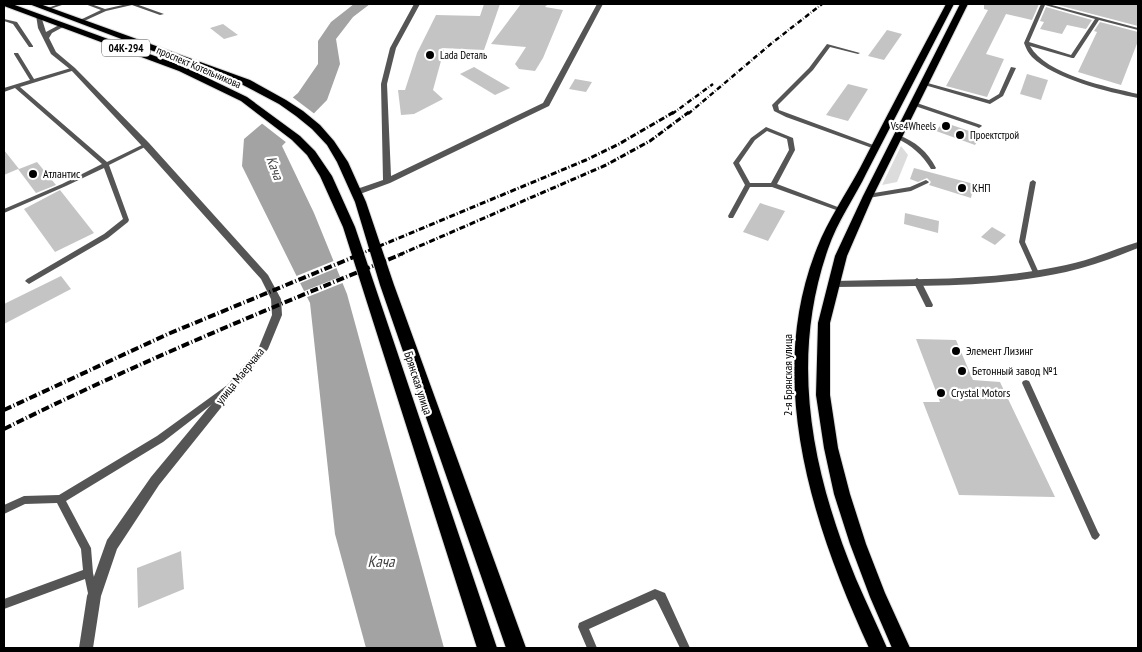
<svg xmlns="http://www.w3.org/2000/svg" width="1142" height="652" viewBox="0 0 1142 652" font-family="'PT Sans Narrow',sans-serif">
<rect width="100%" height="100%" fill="#fff"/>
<!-- green -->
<path fill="#dcdcdc" d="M901,146L908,155L897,182L882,185Z"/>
<!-- water -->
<path fill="#a3a3a3" d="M354,4H370L353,17L336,39L340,64L327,100L282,146L314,213L347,294L444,648H366L335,534L310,303L242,166L244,139L298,93L318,64V41L331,22Z"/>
<!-- pier -->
<g fill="#fff">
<path d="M291,96L316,115L287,143L260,122Z"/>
<path d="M336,260L339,267L298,284L294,277Z"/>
<path d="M342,276L345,282L305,298L302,292Z"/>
</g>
<!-- building -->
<g fill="#c4c4c4">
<path d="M484,4H500L484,50L441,48L444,50L433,90L443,99L414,114L401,115L398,90H405L417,53L436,15L480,16Z"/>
<path d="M521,4L547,5L545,7L563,10L543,58L535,71L519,69L515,64L526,47L491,44Z"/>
<path d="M984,4H1039L1032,20L1006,14L986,54L1004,59L987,97L946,86L988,10L984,9Z"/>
<path d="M1054,4H1138V26Z"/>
<path d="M1046,7L1092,20L1086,29L1067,25L1062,34L1040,29L1044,22L1040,21Z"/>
<path d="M1100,22L1138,32V41L1121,85L1078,72L1097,32L1094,31Z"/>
<path d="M223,24L238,35L224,39L210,28Z"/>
<path d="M887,30L902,34L884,60L868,56Z"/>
<path d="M474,67L510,88L495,95L460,74Z"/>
<path d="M1027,74L1048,80L1041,100L1020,94Z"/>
<path d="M575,79L592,82L586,92L569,89Z"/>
<path d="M848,84L868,89L848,121L826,115Z"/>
<path d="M943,122L981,135L975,145L936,131Z"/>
<path d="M4,150L19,169L37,162L56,185L36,193L18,169L4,175Z"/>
<path d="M914,168L974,184L971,198L929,185L931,182L927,178L918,182L910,179Z"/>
<path d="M60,190L94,233L55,252L24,209Z"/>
<path d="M760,203L785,211L768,241L743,232Z"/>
<path d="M905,213L939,221L938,233L904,224Z"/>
<path d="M992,227L1006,235L995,245L981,237Z"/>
<path d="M61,276L71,289L4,324V304Z"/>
<path d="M916,339L956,340L973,380L1000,382L1055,497L959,495L923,402H940Z"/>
<path d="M181,551L184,589L138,608L137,568Z"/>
</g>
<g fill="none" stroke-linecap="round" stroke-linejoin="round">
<!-- primary casing -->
<g stroke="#dbdbdb" stroke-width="2">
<g id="primary">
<path d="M946,4H954C925,60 896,116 867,172C855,197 837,222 828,249C789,361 812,472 856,579C866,602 877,625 887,648H869C813,526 764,380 817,248C828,220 846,194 860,168C888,113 917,59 946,4Z"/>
<path d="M960,4H968L873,196L847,256L830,323V395L838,448L850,494L866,544L885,593L910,648H892L870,597L850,544L834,494L824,448L816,395L818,323L835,256L863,196Z"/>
</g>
</g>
<!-- trunk casing -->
<g stroke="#dbdbdb" stroke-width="2">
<g id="trunk">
<path d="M4,4H12L185,67L247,97L300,136L315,151L332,176L355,227L497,648H477L343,227L320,176L307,155L292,140L241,101L179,71L4,6Z"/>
<path d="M29,4H40L250,80L286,100L303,111L320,125L334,141L348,162L366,202L394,285L526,648H506L380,285L355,202L337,162L327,145L312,129L296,116L279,104L243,85Z"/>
</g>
</g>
<!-- service -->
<g fill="#555" fill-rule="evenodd">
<path d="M59,4H65L47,10L45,9Z"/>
<path d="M85,4H91L105,9L127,4H136L164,14L160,15L132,5L106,11L82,22H80V20L101,10Z"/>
<path d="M1041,4H1048L1138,28V30L1099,20L1074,58H1072L1030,46C1046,75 1108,87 1138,94V98C1108,92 1054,79 1032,57C1028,53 1026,48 1024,43ZM1045,5L1095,19L1071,55L1029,42Z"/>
<path d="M4,19L17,22L33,46V47H29L13,24L4,21Z"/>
<path d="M827,44L860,53L858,54L830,47L813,70L778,105L779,110L876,146V148H872L786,117L774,111L772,105L809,68Z"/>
<path d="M14,53H18L34,79L71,68H75V70L20,87L107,162L144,144H148L149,145L109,165L129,220L128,222L108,238L29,284L25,281L27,279L104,234L123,219L104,168L66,186L4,213V209L62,184L102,164L15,88L4,92V88L30,80L14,54Z"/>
<path d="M1011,67L1016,68L1003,96L990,104L921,84L924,82L989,100L999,94Z"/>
<path d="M914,102L981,125L982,126L979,128L977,127L912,105L911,104Z"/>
<path d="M766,127L793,138L795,150L777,184L843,209V211H839L772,187H750L733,218H729L728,216L745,185L733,163L751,138ZM767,131L787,139L789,150L771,183H750L739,163L755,140Z"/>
<path d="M898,135C915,141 928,152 936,168L935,169H931C922,154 912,146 896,138L895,137Z"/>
<path d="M926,180L929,182L928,183L911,191L868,198L865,196L868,194L910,187Z"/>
<path d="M1033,180L1036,182L1025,242L1039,273L1036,276L1033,273L1019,242L1030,182Z"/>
<path d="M917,278L921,281L933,305L932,307H926L913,281Z"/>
<path d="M1026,380L1029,381L1030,383L1098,532L1100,535L1098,538L1095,540L1092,538L1022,383L1023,381Z"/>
<path d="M226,386L229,387L230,389L229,391L163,442L66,501L91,548L93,573L98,594L97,598L93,599L89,598L85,579L4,609V599L83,570L81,549L57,503L25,504L4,514V505L24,496L59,495L157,436Z"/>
<path d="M655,589L665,593L690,648H680L657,601L655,599L589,629L597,648H587L578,627L579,623Z"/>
</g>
<!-- minor -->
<g fill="#555" fill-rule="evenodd">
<path d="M414,4H420L396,48L387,84L391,176L543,103L597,4H603L549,106L390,183L360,194H354V190L383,180L381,84L390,48Z"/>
<path d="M36,15L41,16L46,32L61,24H65V26L52,33L49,38L56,52L75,68L149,143L268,275L281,299L282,315L268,349L159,485L117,549L101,596L93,648H79L87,596L107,540L151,477L259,347L272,315L271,299L261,279L143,147L71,70L51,54L38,28Z"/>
<path d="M1138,242V248C1114,258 1091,266 1066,272C990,289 911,285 834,287L829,284L834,281C911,278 990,282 1066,265C1091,260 1114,249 1138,242Z"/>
</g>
<!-- primary -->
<use href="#primary" fill="#000" fill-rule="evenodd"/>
<!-- trunk -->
<use href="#trunk" fill="#000" fill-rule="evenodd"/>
<!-- rail-far2 -->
<g stroke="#000" stroke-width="2.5" stroke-dasharray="5 2 0.5 2" stroke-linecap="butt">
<path d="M672,114L713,84"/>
<path d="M688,114L772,43L822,4"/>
</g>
<!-- rail-far1 -->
<g stroke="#000" stroke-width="3" stroke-dasharray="6 2 1 2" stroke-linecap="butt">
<path d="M358,255L586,160L619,144L674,112"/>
<path d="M399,255L606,165L650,141L689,112"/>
</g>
<!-- rail -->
<g stroke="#000" stroke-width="4" stroke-dasharray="8 2.5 1 2.5" stroke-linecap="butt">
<path d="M4,410L168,334L361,254"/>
<path d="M4,429C134,364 268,309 402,254"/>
</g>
</g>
<!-- markers -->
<g fill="#000" stroke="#fff" stroke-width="2">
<circle cx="430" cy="55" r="5"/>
<circle cx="946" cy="126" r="5"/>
<circle cx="960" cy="135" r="5"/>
<circle cx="33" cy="174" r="5"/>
<circle cx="962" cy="188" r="5"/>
<circle cx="956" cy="351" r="5"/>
<circle cx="962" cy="371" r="5"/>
<circle cx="941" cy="393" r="5"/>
</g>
<g text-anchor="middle" stroke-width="4.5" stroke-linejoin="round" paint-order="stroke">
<!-- shield labels -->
<rect fill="#fff" stroke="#4c4c4c" stroke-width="1" x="102" y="39.5" width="48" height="17" rx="4"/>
<g font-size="11" font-weight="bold" fill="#000">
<text x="126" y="52">04К-294</text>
</g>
<!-- far-poi labels -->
<g font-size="11" fill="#000" stroke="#fff" text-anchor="start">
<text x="440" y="59">Lada Dеталь</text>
<text x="936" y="130" text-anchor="end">Vse4Wheels</text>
<text x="970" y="139">Проектстрой</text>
</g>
<!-- far-street labels -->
<g font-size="11" fill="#000" stroke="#fff">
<text transform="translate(199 67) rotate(23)" y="4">проспект Котельникова</text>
</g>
<!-- poi labels -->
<g font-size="12" fill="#000" stroke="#fff" text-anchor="start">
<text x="43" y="178">Атлантис</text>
<text x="972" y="192">КНП</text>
<text x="966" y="355">Элемент Лизинг</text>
<text x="972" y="375">Бетонный завод №1</text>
<text x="951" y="397">Crystal Motors</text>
</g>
<!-- street labels -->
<g font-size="12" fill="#000" stroke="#fff">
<text transform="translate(788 375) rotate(-90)" y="4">2-я Брянская улица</text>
<text transform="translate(240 376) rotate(-51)" y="4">улица Маерчака</text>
<text transform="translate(418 383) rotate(72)" y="4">Брянская улица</text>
</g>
<!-- water labels -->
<g font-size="14" font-style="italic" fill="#444" stroke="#fff">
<text transform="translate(275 168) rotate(70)" y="5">Кача</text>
</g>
<!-- near-water labels -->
<g font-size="16" font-style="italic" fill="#444" stroke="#fff">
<text x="381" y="567">Кача</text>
</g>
</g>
<!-- border -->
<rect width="1142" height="652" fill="none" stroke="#000000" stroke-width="10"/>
</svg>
